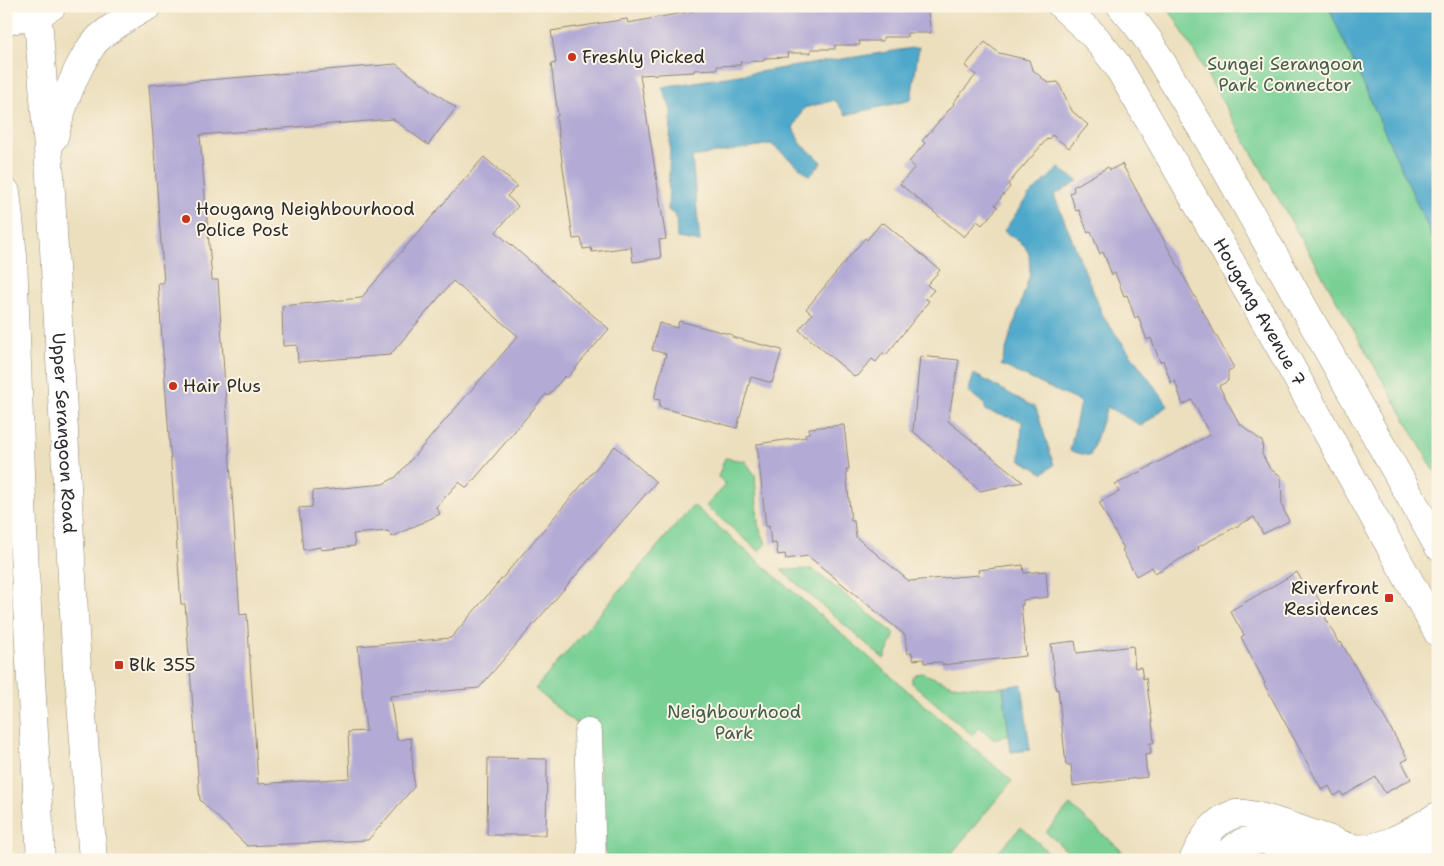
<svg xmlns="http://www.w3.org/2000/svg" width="1444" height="866" viewBox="0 0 1444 866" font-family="'Shantell Sans',sans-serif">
<rect width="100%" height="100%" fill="#fcf5e5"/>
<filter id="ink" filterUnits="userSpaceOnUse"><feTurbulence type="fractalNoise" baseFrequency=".02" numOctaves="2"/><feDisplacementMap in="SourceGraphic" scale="10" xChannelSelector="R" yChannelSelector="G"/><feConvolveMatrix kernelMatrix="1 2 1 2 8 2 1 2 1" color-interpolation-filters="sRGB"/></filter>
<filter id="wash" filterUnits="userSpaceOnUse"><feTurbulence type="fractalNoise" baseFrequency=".0096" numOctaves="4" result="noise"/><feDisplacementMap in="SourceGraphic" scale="20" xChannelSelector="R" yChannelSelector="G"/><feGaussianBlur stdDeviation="1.12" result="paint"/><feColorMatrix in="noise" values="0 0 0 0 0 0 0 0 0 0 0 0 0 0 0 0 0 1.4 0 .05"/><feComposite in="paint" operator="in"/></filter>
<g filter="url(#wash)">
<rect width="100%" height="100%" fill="#ecdfbd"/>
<!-- green -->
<g fill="#78d095" stroke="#527e60">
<path d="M1165,6H1328L1438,249V477L1174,17Z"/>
<path d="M725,458L745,461L755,475L758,525L766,543L759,551L706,506L726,485L718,477Z"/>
<path d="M693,505L1012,781L946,860H606L598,742L535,689Z"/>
<path d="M812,569L895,634L884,659L781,570Z"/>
<path d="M922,673L952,685L985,688L1003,687L1009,734L994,740L980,727L972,735L912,683V678L916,674Z"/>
<path d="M1070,805L1123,852L1116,860H1077L1046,832Z"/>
<path d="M1021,827L1057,860H995L993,858Z"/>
</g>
<!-- water -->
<g fill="#4da8cb" stroke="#3c6a7b">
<path d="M1328,6H1438V249L1429,230Z"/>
<path d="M919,47L911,100L846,115L835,100L804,108L793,128L801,144L822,162L810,176L771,144L692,157L700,242L677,238L676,216L668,210L671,110L662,87Z"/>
<path d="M1059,168L1078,181L1054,195L1104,318L1168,405L1142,426L1107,407L1090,456L1070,451L1080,402L1001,365L1030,274L1029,254L1024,245L1004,231L1028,196Z"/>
<path d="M974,374L1036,408L1054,465L1043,473L1020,460L1022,421L986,411L984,403L968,392Z"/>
<path d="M1022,684L1030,750L1011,752L1003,687Z"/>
</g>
<g id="blocks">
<!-- building -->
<g fill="#b3aad5">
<path d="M720,6H927L931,33H907V37H883V41H859L860,45H835V49H811V53H787L788,57L764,58V61L740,62L741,65L717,66V69L694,70V72L640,75L666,239L659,240L661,258L633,262L631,247L592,252L591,248L583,249L581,238L573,239L556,117L558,116L551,64L556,63L551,31L627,19L628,23Z"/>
<path d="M985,42L999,53L1029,60L1032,69L1048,83L1058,82L1072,111L1088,125L1069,148L1052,135L1048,140L1047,139L1008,184L1010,187L995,205L998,207L982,225L977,221L964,237L900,184L915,167L909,162L925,143L922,141L954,104L953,103L976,75L965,66Z"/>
<path d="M396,64L456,108L428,145L393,119L200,135L212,280H218L240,615L247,614L258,784L350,778L348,732L366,731L358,646L451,638L615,446L656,482L479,688L390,696L397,740L411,738L414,787L368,840L247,846L200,800L185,604H181L158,283H164L149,85Z"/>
<path d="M484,157L517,186L507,196L518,206L496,232L609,329L567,378L565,376L548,396L546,394L467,488L459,482L436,507L440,514L392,537L388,531L353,534L355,546L321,550V547L303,550L299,508L312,507L313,491L383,484L396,477L518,336L453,281L390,355L298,362L297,345L283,346L282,306L361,298Z"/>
<path d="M1122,164L1234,368L1228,371V381L1219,386L1239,423L1263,442L1262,454L1270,469L1281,476L1282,506L1289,521L1263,534L1254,517L1198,547L1199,549L1155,573L1152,567L1136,576L1122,550L1124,549L1099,502L1119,492L1115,485L1210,435L1192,400L1183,405L1175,381L1171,383L1163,360L1160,362L1151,338L1147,340L1138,316L1135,318L1127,295L1124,296L1115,273L1112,275L1103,252L1100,254L1091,231L1088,233L1079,210L1076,211L1070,193L1074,191L1073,187L1108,167L1110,170Z"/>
<path d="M881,223L883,224L884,223L940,270L927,285L934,290L926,299L929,301L886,355L883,353L876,362L872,359L858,376L857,375L855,377L799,330L812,314L806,309L865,238L867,240Z"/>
<path d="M679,321L733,335L732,337L782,350L772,383L751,377L737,428L659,407L660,400L654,399L666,354L652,350L659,323L677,328Z"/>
<path d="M920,356L959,360L948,421L1023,482L980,491L913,431Z"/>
<path d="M844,425L849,469H846L851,521H854L856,537L909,581L979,575L978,570L1023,565L1024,573L1046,571L1048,597L1023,600V605H1021L1026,656L942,665V662L924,663V659L913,660L912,653H907L905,635L808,556L786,559L785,554L778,555L776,543L771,544L769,526L766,527L757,444L806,437L805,434L809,433V428Z"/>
<path d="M1297,572L1306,588L1311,586L1322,605L1320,607L1339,644L1341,642L1408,759L1402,762L1411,779L1385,793L1376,777L1343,796L1341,792L1334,796L1329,786L1322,790L1264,684L1265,683L1241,637L1244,635L1230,611Z"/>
<path d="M1075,641L1077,653L1133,646L1135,668L1141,667L1143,679L1146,678L1152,721L1154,743H1150L1151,754L1145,755L1147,777L1073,786L1071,765H1066L1058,689L1056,690L1051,644Z"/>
<path d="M488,758L547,759L546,835H487Z"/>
</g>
</g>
</g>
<g filter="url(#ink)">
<use href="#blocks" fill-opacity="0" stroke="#8c8574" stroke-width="1"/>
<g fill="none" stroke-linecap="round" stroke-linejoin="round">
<!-- minor casing -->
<g stroke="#8c8574" stroke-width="29">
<g id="minor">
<path d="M588,733L592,860"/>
<path d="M1193,860C1202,841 1213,819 1236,814C1250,810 1311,834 1328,839C1336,842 1345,847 1353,848C1383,852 1413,830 1438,816"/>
<path d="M1199,860L1226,854L1243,842L1264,840L1326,860"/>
<path d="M1404,860L1438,842"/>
</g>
</g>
<!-- major casing -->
<g stroke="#8c8574" stroke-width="29">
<g id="major">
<path id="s1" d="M37,6L50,176L77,668L80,688L93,860"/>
<path id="s2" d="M1062,6L1095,37L1117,65L1276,340L1438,633"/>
<path d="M1121,6L1137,25L1149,41L1221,161L1438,546"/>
<path d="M6,21L38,14L52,6"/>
<path d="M54,137C62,106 73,74 91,47C99,34 134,13 148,6"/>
<path d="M6,192L13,256L24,553L41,860"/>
</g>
</g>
<!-- minor -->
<use href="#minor" stroke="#fff" stroke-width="28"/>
<!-- major -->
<use href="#major" stroke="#fff" stroke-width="28"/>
</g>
</g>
<!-- markers -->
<g fill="#c8321e" stroke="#fcf5e5" stroke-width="2">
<circle cx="572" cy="57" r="5"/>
<circle cx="186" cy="219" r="5"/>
<circle cx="173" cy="386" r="5"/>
<rect x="1384" y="593" width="10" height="10" rx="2.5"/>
<rect x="114" y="660" width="10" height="10" rx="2.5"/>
</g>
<g text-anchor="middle" stroke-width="4" stroke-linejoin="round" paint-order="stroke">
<!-- poi labels -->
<g font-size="18" fill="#2b2b2b" stroke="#fcf5e5" text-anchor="start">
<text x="582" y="63">Freshly Picked</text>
<text x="196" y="215">Hougang Neighbourhood<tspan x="196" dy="21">Police Post</tspan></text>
<text x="183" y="392">Hair Plus</text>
<text x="1379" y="594" text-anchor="end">Riverfront<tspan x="1379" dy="21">Residences</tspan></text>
<text x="129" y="671">Blk 355</text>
</g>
<!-- park labels -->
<g font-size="18" fill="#425d4b" stroke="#fcf5e5">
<text x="1285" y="70">Sungei Serangoon<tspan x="1285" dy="21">Park Connector</tspan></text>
<text x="734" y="718">Neighbourhood<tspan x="734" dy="21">Park</tspan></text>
</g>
<!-- street labels -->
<g font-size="18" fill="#2b2b2b" stroke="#fcf5e5">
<text dy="6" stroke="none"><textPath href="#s2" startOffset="366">Hougang Avenue 7</textPath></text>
<text dy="6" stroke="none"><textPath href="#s1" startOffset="428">Upper Serangoon Road</textPath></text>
</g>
</g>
<!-- margin -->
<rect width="1444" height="866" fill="none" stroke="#fcf5e5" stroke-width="25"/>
</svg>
